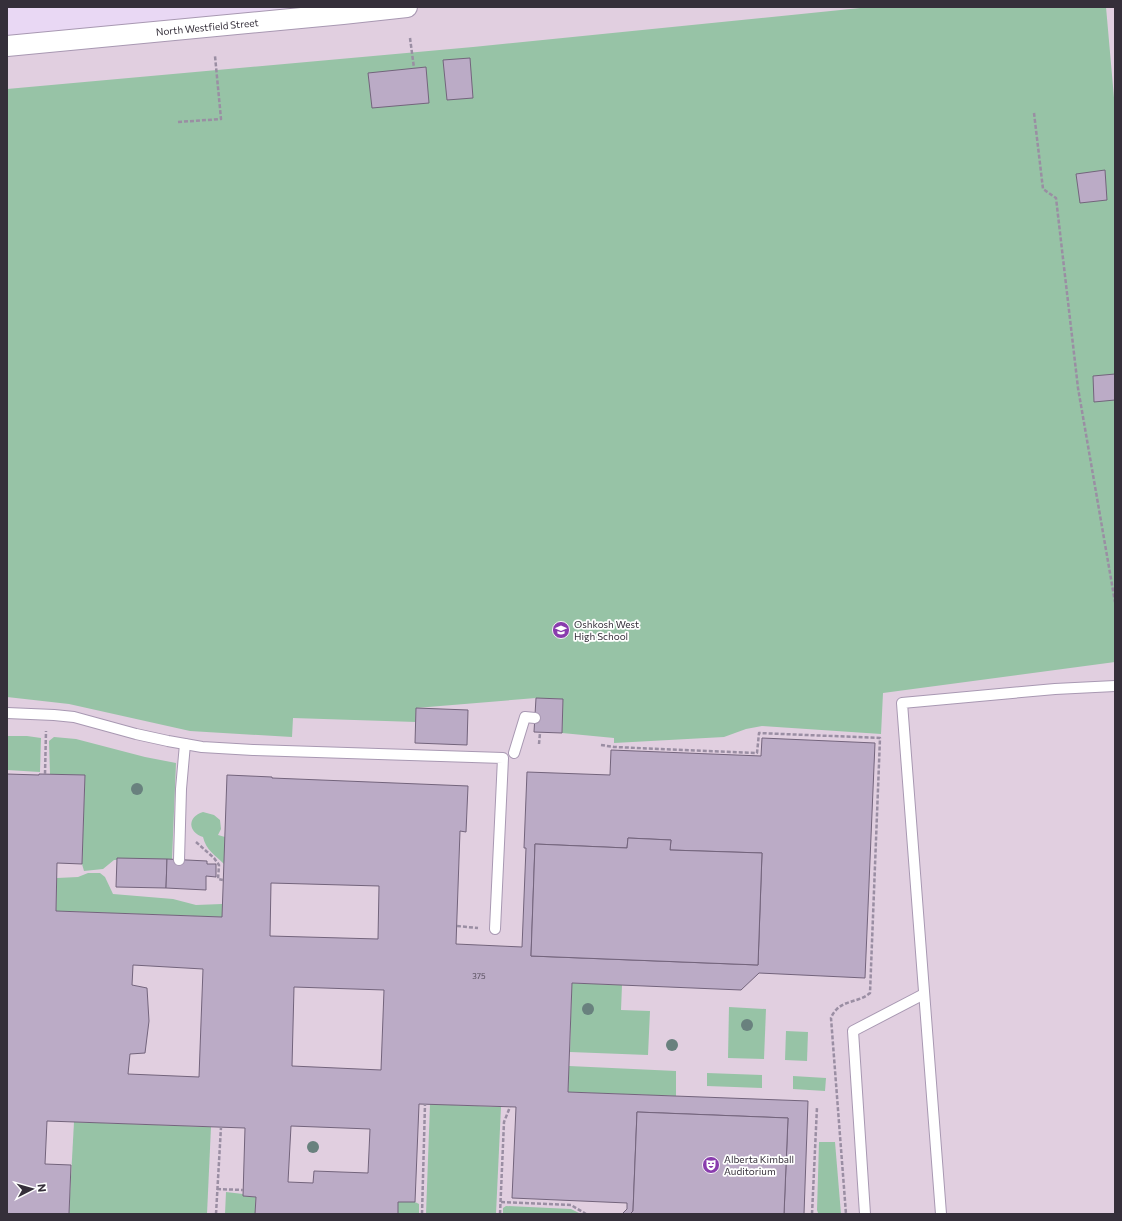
<svg xmlns="http://www.w3.org/2000/svg" width="1122" height="1221" viewBox="0 0 1122 1221" font-family="Commissioner,sans-serif">
<rect width="100%" height="100%" fill="#e9d8f4"/>
<!-- education -->
<path fill="#e1cfe0" d="M394,7H1115V1214H7V45Z"/>
<!-- green -->
<g fill="#97c3a6">
<path d="M870,7H1106L1115,109V662L883,693L881,734L762,726L746,729L724,737L614,743V738L562,733L563,699L536,698L416,708V722L293,718L292,737L190,731L69,704L7,697V89L473,47Z"/>
<path d="M7,736H27L41,738L40,772L7,770Z"/>
<path d="M54,737L76,739L145,757L176,763L172,859L114,860L103,869L84,871L82,864L85,776L50,774L49,741Z"/>
<path d="M203,812L214,815L220,820L221,829L218,835L225,837L224,864C215,855 206,850 203,837C188,832 187,817 203,812Z"/>
<path d="M88,873H100L105,877L113,894L173,899L196,905L222,904V917L56,911L57,878L78,877Z"/>
<path d="M572,983L622,985L621,1010L650,1011L648,1055L570,1052Z"/>
<path d="M729,1007L766,1009L764,1059L728,1058Z"/>
<path d="M786,1031L808,1032L807,1061L785,1060Z"/>
<path d="M569,1066L676,1071V1096L568,1092Z"/>
<path d="M707,1073L762,1075V1088L707,1086Z"/>
<path d="M793,1076L826,1078L825,1091L793,1089Z"/>
<path d="M430,1104L501,1107L496,1214H426Z"/>
<path d="M74,1122L211,1127L207,1214H69Z"/>
<path d="M819,1142H835L841,1214L818,1213L817,1210Z"/>
<path d="M226,1192L243,1194V1196L256,1197L255,1214H225Z"/>
<path d="M398,1202H415L419,1204V1214H398Z"/>
<path d="M506,1206L571,1209L581,1214H503V1208Z"/>
</g>
<!-- building -->
<g fill="#bbabc6" stroke="#73647c" fill-rule="evenodd">
<path d="M470,58L473,98L447,100L443,60Z"/>
<path d="M426,67L429,103L372,108L368,73Z"/>
<path d="M1105,170L1107,200L1080,203L1076,174Z"/>
<path d="M1115,374V400L1094,402L1093,376Z"/>
<path d="M536,698L563,699L562,733L534,732Z"/>
<path d="M416,708L468,710L467,745L415,743Z"/>
<path d="M762,738L875,743L865,978L759,973L741,990L572,983L568,1092L808,1101L804,1214H784L788,1118L637,1112L633,1211L630,1214H622L627,1209V1203L512,1198L516,1107L419,1104L415,1202H398V1214H255L256,1197L243,1196L245,1128L47,1121L45,1164L71,1165L69,1214H7V774L39,775V774L85,775L82,864L57,863L56,911L222,917L227,775L272,777V778L468,786L466,832L460,831L456,944L522,947L526,848H524L527,772L610,775L611,750L761,756ZM628,838L671,840L670,850L762,853L758,965L531,956L535,844L627,848ZM271,883L379,886L378,939L270,936ZM133,965L203,969L199,1077L128,1074L130,1054L145,1053L149,1021L147,988L132,985ZM294,987L384,990L381,1070L292,1066ZM291,1126L370,1129L368,1173L314,1171L313,1183L288,1182Z"/>
<path d="M628,838L671,840L670,850L762,853L758,965L531,956L535,844L627,848Z"/>
<path d="M117,858L167,859L166,888L116,887Z"/>
<path d="M167,859L207,861V864H216V877L206,876V890L166,888Z"/>
<path d="M637,1112L788,1118L784,1214H630L633,1211Z"/>
</g>
<g fill="none" stroke-linecap="round" stroke-linejoin="round">
<!-- service casing -->
<g stroke="#a898b2" stroke-width="12">
<g id="service">
<path d="M7,713L54,715L74,717L136,734L168,741L202,747L253,750L503,758L495,929"/>
<path d="M514,753L525,717L535,718"/>
<path d="M179,860L181,789L185,744"/>
<path d="M865,1214L853,1031L924,994"/>
<path d="M941,1214L902,703L1055,689L1115,686"/>
</g>
</g>
<!-- minor casing -->
<g stroke="#a898b2" stroke-width="22">
<g id="minor">
<path id="s1" d="M7,46L343,14L407,7"/>
</g>
</g>
<!-- path -->
<g stroke="#9a8ea3" stroke-width="2.5" stroke-dasharray="4 2" stroke-linecap="butt">
<path d="M410,38L414,68"/>
<path d="M1034,113L1043,189L1056,198L1078,388L1115,602"/>
<path d="M178,122L221,119L215,56"/>
<path d="M539,744L540,733"/>
<path d="M601,745L614,747L757,753L759,733L880,738L870,993C860,1002 845,1000 836,1010C834,1012 832,1015 831,1018L846,1214"/>
<path d="M45,774L46,731"/>
<path d="M196,842L214,858L219,865L218,879L223,880"/>
<path d="M457,926L478,928"/>
<path d="M217,1189L243,1190"/>
<path d="M501,1202L571,1205L586,1214"/>
<path d="M216,1214L221,1127"/>
<path d="M422,1214L425,1104"/>
<path d="M500,1214L504,1122L510,1107"/>
<path d="M812,1214L817,1107"/>
</g>
<!-- service -->
<use href="#service" stroke="#fff" stroke-width="10"/>
<!-- minor -->
<use href="#minor" stroke="#fff" stroke-width="20"/>
</g>
<!-- trees -->
<g fill="#69817e">
<circle cx="137" cy="789" r="6"/>
<circle cx="588" cy="1009" r="6"/>
<circle cx="747" cy="1025" r="6"/>
<circle cx="672" cy="1045" r="6"/>
<circle cx="313" cy="1147" r="6"/>
</g>
<!-- icons -->
<defs>
<g id="school-disc" transform="scale(0.9)"><circle r="9.5" fill="#893cad" stroke="#fff"/><path d="M0-5L7-2L0 1L-7-2ZM-4 1L0 2.5L4 1V4Q0 6-4 4Z" fill="#fff"/></g>
<g id="theatre-disc" transform="scale(0.9)"><circle r="9.5" fill="#893cad" stroke="#fff"/><path d="M-5-5.5Q0-4 5-5.5V0Q5 5 0 6Q-5 5-5 0ZM-3.3-2.5H-1v1.5H-3.3ZM1-2.5H3.3v1.5H1ZM-2.8 1Q0 5.5 2.8 1Z" fill="#fff"/></g>
</defs>
<g fill-rule="evenodd">
<use href="#school-disc" x="561" y="630"/>
<use href="#theatre-disc" x="711" y="1165"/>
</g>
<g text-anchor="middle" stroke-width="3.5" stroke-linejoin="round" paint-order="stroke">
<!-- number labels -->
<g font-size="8" fill="#564e5d">
<text x="479" y="979">375</text>
</g>
<!-- street labels -->
<g font-size="10" fill="#352f3a" stroke="#fff">
<text dy="4" stroke="none"><textPath href="#s1" startOffset="201">North Westfield Street</textPath></text>
</g>
<!-- poi labels -->
<g font-size="10" fill="#352f3a" stroke="#fff" text-anchor="start">
<text x="574" y="628">Oshkosh West<tspan x="574" dy="12">High School</tspan></text>
<text x="724" y="1163">Alberta Kimball<tspan x="724" dy="12">Auditorium</tspan></text>
</g>
</g>
<!-- border -->
<rect width="1122" height="1221" fill="none" stroke="#352f3a" stroke-width="16"/>
<!-- north arrow -->
<g transform="translate(32 1189) rotate(84)" stroke="#ffffff" stroke-width="3" paint-order="stroke">
<path d="M0-3L7 15L0 10L-7 15Z" fill="#352f3a"/>
<text y="-6" font-size="11" font-weight="bold" text-anchor="middle" fill="#352f3a">N</text>
</g>
</svg>
